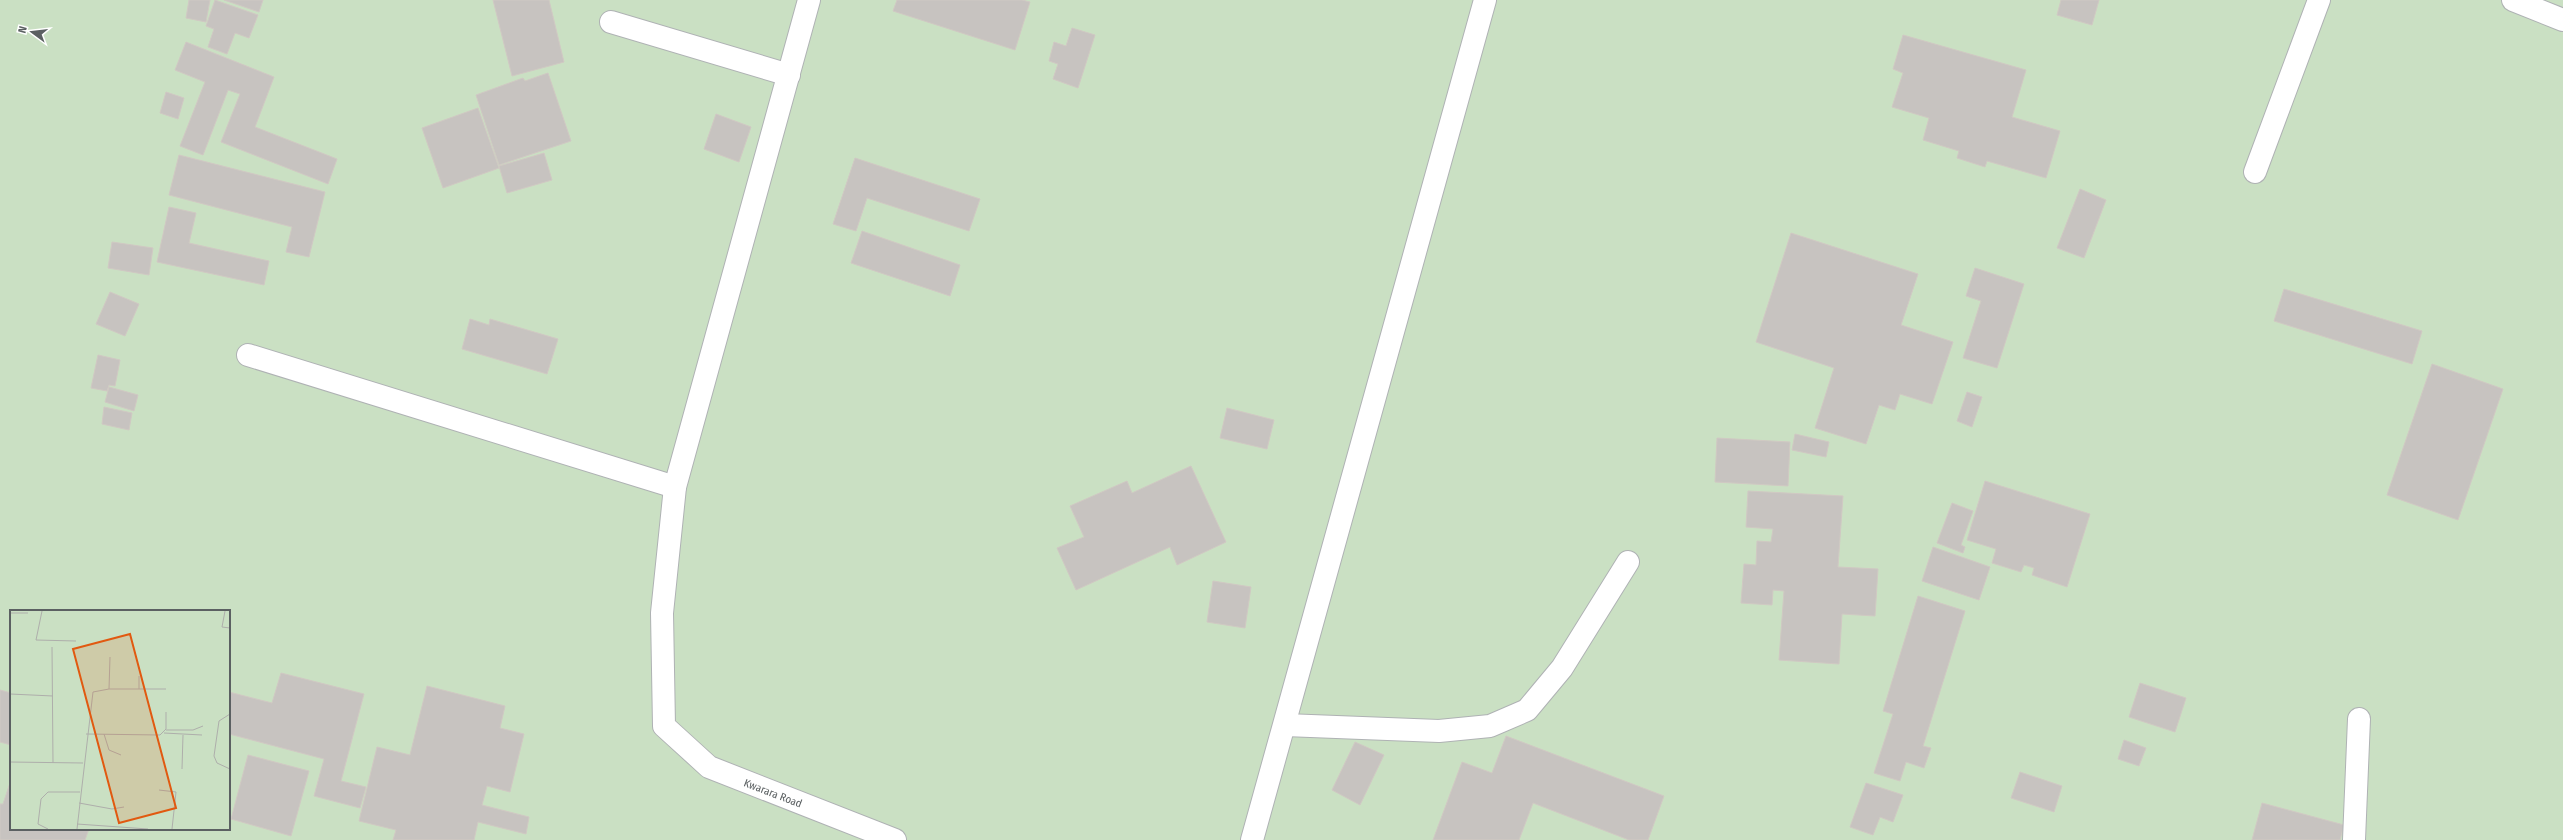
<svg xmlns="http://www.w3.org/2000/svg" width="2563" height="840" viewBox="0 0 2563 840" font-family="'Fira Sans Condensed',sans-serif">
<rect width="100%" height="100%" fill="#ece8e3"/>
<!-- green -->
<path fill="#cae0c3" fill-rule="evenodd" d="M0,0H2563V840H0ZM11,611H229V829H11Z"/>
<!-- building -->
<g fill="#c7c3c0" stroke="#d0c9c3">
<path d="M189,0H210L206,22L186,18Z"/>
<path d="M215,0L258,15L249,38L235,33L227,54L208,47L214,29L206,26Z"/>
<path d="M224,0H263L259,12Z"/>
<path d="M493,0H549L564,62L512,76Z"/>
<path d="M897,0H1022L1030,2L1015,50L893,11Z"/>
<path d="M2061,0H2099L2092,25L2057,15Z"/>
<path d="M1072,28L1095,35L1078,88L1053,79L1058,64L1049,61L1054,42L1066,46Z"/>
<path d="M1903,35L2026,70L2012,117L2060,131L2046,178L1987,161L1985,167L1957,158L1959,151L1923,140L1929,118L1892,107L1903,73L1893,69Z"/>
<path d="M186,42L274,77L255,127L337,159L328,184L221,142L240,94L228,90L203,155L180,146L205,82L175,70Z"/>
<path d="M548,73L571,141L499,165L476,95L523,78L525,81Z"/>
<path d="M166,92L184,98L178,119L160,113Z"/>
<path d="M478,108L499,168L443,188L422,128Z"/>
<path d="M716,114L751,127L739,162L704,149Z"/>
<path d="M544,153L552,180L507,193L499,166Z"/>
<path d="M179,155L325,192L309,257L286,252L292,227L169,195Z"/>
<path d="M855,158L980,199L969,231L867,198L856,231L833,224Z"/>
<path d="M2080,189L2106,200L2084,258L2057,248Z"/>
<path d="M169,207L196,213L189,243L269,261L264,285L157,262Z"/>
<path d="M862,231L960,265L950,296L851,263Z"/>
<path d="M1791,233L1918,274L1901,325L1953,342L1932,404L1900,394L1895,410L1879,405L1866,444L1815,428L1834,368L1756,342Z"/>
<path d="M112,242L153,248L149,275L108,268Z"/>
<path d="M1975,268L2024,284L1997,368L1963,358L1981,301L1966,296Z"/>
<path d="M2284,289L2422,331L2412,364L2274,321Z"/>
<path d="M110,292L139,304L125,336L96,324Z"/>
<path d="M470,319L489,325L490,319L558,339L547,374L462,349Z"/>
<path d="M98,355L120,360L115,386L109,385L107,391L91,388Z"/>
<path d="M2432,364L2503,389L2458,520L2387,495Z"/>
<path d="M109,387L138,395L134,411L105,402Z"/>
<path d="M1967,392L1982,397L1972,427L1957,421Z"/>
<path d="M104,407L132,413L129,430L102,424Z"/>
<path d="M1227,408L1274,420L1267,449L1220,438Z"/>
<path d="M1795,434L1829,442L1826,457L1792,450Z"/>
<path d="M1717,438L1790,442L1788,486L1715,482Z"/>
<path d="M1191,466L1226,542L1177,565L1170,547L1076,590L1057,548L1084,537L1070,506L1127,481L1132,493Z"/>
<path d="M1985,481L2090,514L2067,587L2032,575L2034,568L2024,565L2021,572L1992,563L1996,549L1967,540Z"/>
<path d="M1748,491L1843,496L1838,567L1878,569L1875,616L1842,614L1839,664L1779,660L1784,591L1773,590L1772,605L1741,603L1744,564L1756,565L1757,541L1771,542L1773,529L1746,527Z"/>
<path d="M1952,503L1973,511L1961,545L1965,547L1963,553L1937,543Z"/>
<path d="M1933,547L1990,567L1979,600L1922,581Z"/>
<path d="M1213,581L1251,587L1245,628L1207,622Z"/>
<path d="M1918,596L1965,611L1923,746L1931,748L1924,768L1906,762L1900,781L1874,773L1893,714L1883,711Z"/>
<path d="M281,673L364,694L341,781L366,787L360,808L314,796L324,759L229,734V692L272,703Z"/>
<path d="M2140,683L2186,698L2175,732L2129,717Z"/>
<path d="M427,686L505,706L500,728L524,734L510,792L487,786L482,805L529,817L526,834L478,822L474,840H393L396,830L359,821L377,747L410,755Z"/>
<path d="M0,690L11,693V745L0,742Z"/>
<path d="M1506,736L1664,796L1648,840H1629L1533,803L1519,840H1433L1462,762L1492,773Z"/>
<path d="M2124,740L2146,748L2139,766L2118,759Z"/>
<path d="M1355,742L1384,755L1360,805L1332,790Z"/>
<path d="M248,755L309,771L291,836L231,819Z"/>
<path d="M2020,772L2062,786L2054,812L2011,798Z"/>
<path d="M11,780V829H89L85,840H0V804H3Z"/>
<path d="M1866,783L1903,795L1893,822L1880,817L1873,835L1850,827Z"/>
<path d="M2262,803L2344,825L2340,840H2252Z"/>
</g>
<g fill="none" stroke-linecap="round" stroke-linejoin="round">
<!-- minor casing -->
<g stroke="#afb2b4" stroke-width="24">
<g id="minor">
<path d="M809,0L675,487L662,613L664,726L709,767L895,840"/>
<path d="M2513,0L2563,20"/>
<path d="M611,22L789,75"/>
<path d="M2255,172L2319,0"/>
<path d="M248,355L675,487"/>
<path d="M1285,725L1439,731L1490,726L1527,710L1562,668L1628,562"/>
<path d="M1252,840L1485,0"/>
<path d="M2354,840L2359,719"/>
</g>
</g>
<!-- minor -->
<use href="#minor" stroke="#fff" stroke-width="22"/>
</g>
<g text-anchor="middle" stroke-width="3" stroke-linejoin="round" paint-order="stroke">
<!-- street labels -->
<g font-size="11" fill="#5b6062" stroke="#fff">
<text transform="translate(773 793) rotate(21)" y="4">Kwarara Road</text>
</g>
</g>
<!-- overview -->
<g transform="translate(10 610)">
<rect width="220" height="220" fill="#ece8e3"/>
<path d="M0,1H220V219H0Z" fill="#cae0c3"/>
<path fill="none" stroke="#aeaeab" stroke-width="1" d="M32,1L26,30L66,31M215,1L212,17L220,18M0,3H18M42,37L43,153M99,79L100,47M129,79V66M0,84L43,86M220,104L209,111L204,146L207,153L220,159M156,120H183L193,116M154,123L192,125M76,124L150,125L156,119V102M94,124L99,140L111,145M0,152L73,153M172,159L173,125M149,180L166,182L162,219M69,193L102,199L114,197M67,214L138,219M38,219L28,214L31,189L38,182H70M67,219L83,82L99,79H156"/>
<path fill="#e15910" fill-opacity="0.15" stroke="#e15910" stroke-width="2" d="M120,24L166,198L109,213L63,39Z"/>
<rect width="220" height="220" fill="none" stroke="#5b6062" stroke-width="2"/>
</g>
<!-- north arrow -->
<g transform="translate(32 32) rotate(285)" stroke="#ffffff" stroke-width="3" paint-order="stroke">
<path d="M0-3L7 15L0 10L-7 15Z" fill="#5b6062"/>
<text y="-6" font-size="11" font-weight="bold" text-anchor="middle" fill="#5b6062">N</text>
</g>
</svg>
